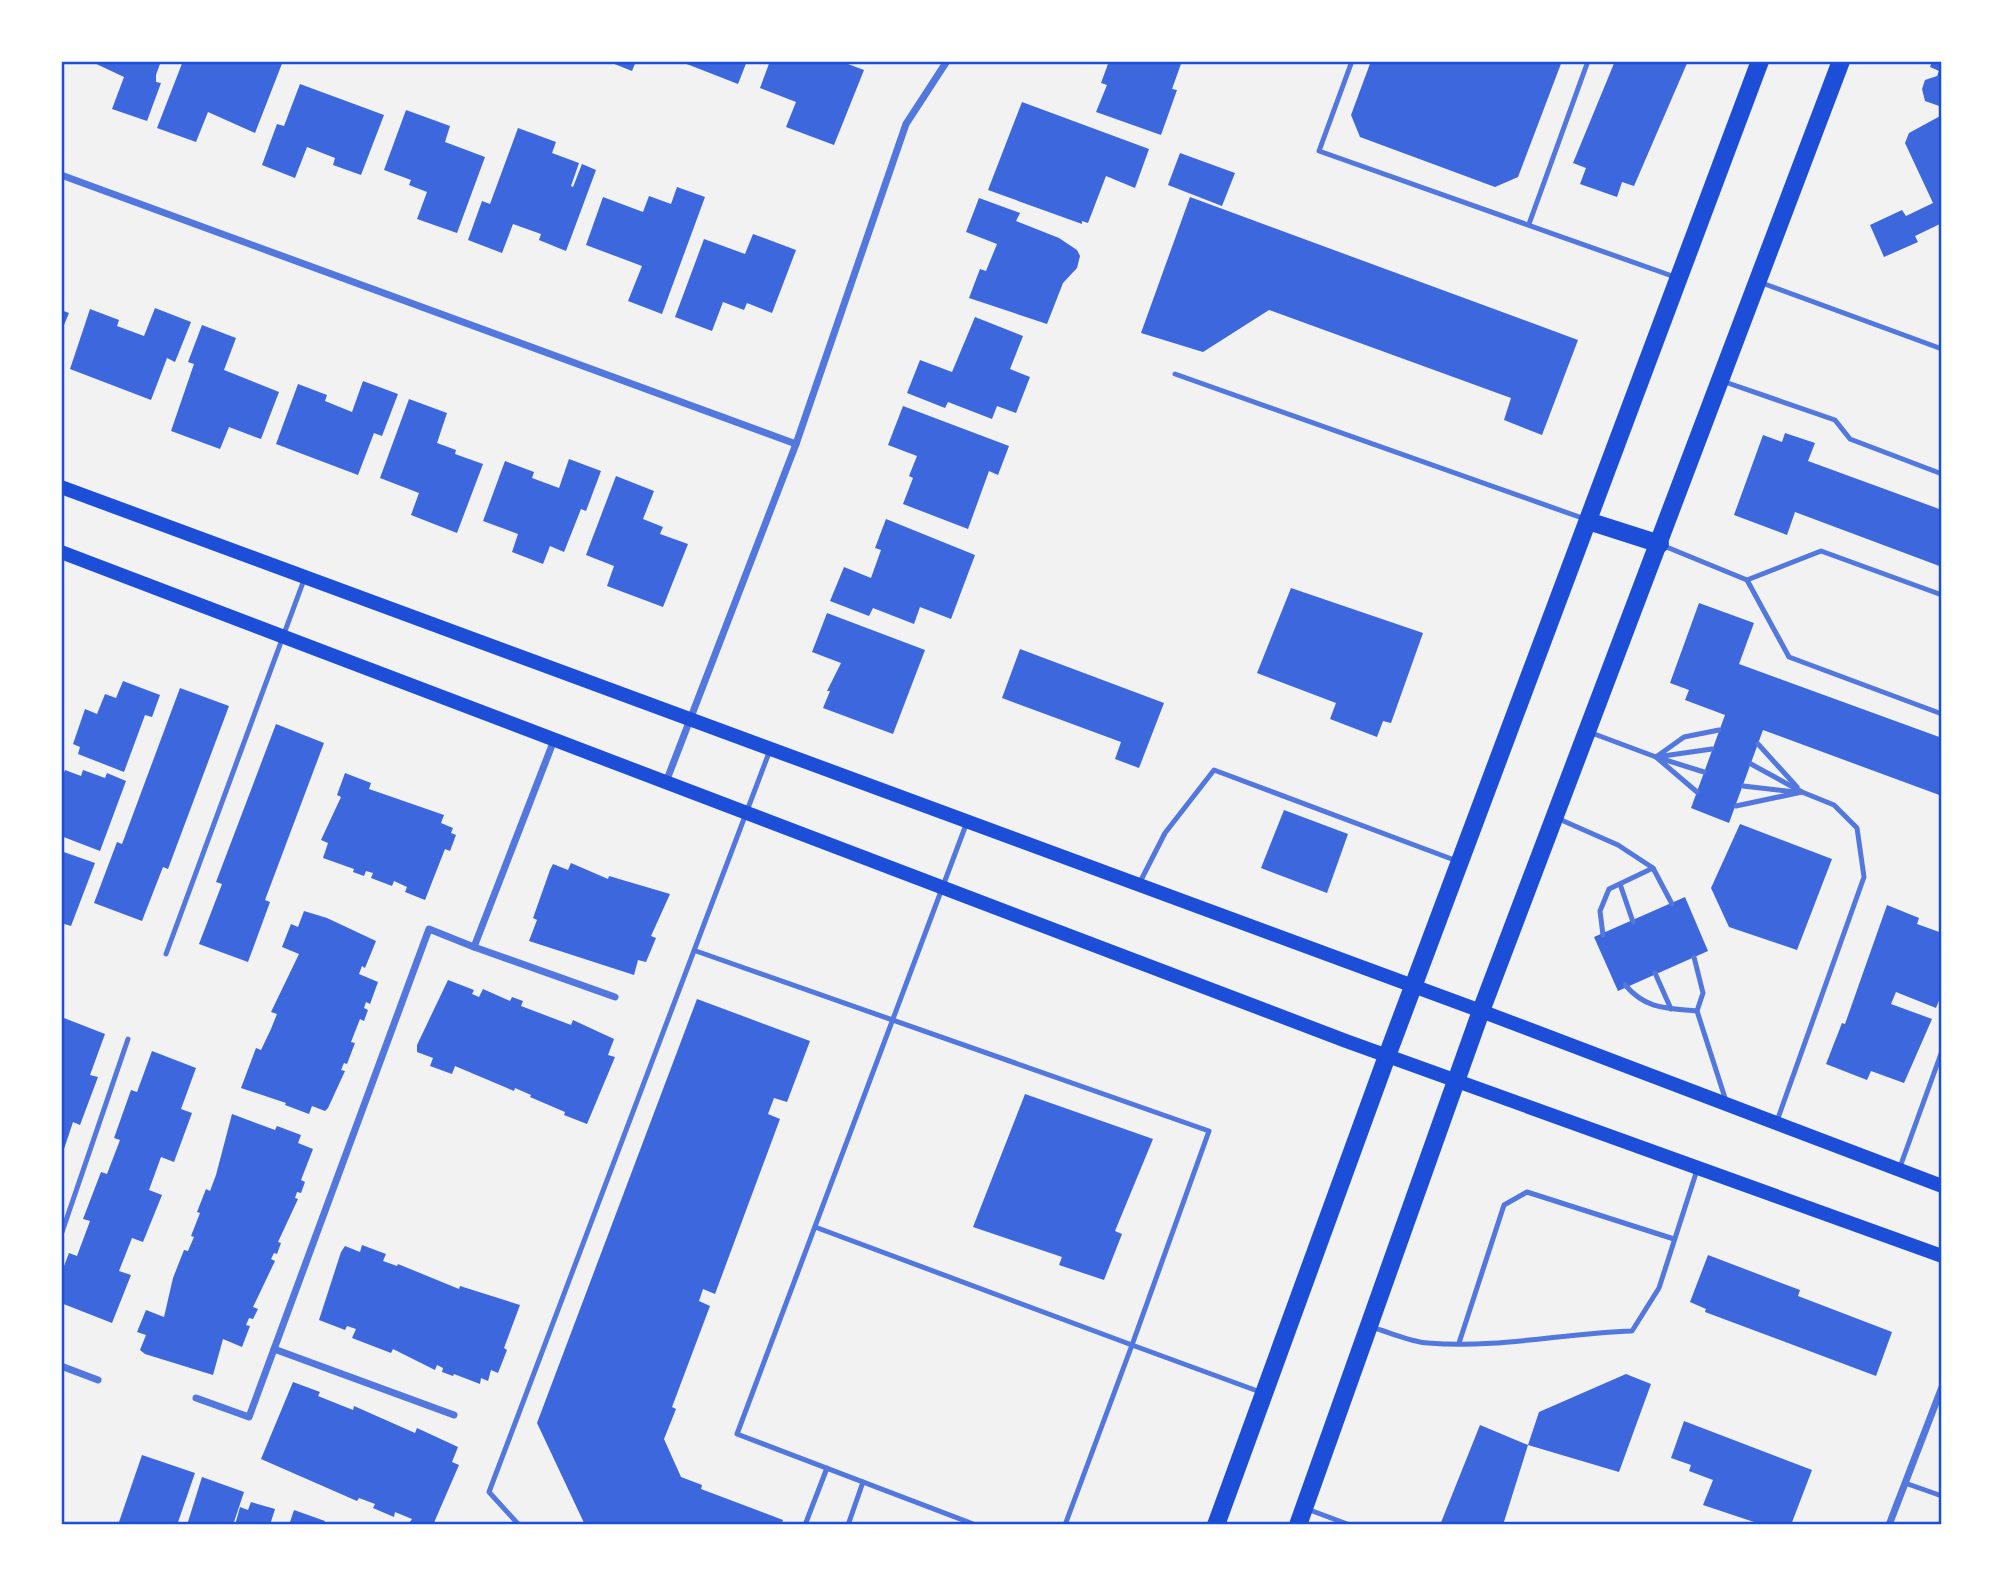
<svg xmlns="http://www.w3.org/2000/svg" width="2003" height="1586" viewBox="0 0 2003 1586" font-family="Barlow,sans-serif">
<rect width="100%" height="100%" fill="#f2f2f2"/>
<!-- building -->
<g fill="#3d67dc">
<path d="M90,61H161L156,75V82L161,83L147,121L112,109L124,77Z"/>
<path d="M183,61H283L255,133L208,112L196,142L157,128Z"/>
<path d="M607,61H636L632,71Z"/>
<path d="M679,61H747L738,84Z"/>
<path d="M770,61H840L864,70L834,145L786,127L796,102L760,88Z"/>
<path d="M1102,61H1182L1172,89L1177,90L1161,135L1096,112L1107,85L1101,83L1108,64Z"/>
<path d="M1371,61H1562L1518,177L1495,187L1360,137L1351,115Z"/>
<path d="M1615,61H1688L1634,186L1622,182L1617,197L1580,184L1586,168L1573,163Z"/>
<path d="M1932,61H1942V107L1925,101L1922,89L1925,80L1937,76L1939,71L1930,67Z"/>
<path d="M300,84L384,115L361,175L333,165L335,158L307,147L295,178L262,165L277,124L284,126Z"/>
<path d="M1022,102L1149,149L1135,188L1106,176L1088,223L1082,221V224L988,190Z"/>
<path d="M406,110L450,126L445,142L485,157L457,233L417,219L427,192L409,185L411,180L384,170Z"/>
<path d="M1942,115V223L1915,236L1918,242L1884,257L1870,225L1902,210L1906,216L1933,203L1905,143L1909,133Z"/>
<path d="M518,128L556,142L552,153L579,163L571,186L573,187L582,164L596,170L566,251L539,240L541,234L513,224L502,253L468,240L482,201L490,204Z"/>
<path d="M1180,153L1235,173L1222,206L1168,185Z"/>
<path d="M677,187L705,197L662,314L628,301L642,266L586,245L603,197L643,212L649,196L671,204Z"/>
<path d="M1190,197L1578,340L1542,435L1504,420L1511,398L1269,310L1203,352L1141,333Z"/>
<path d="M979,198L1020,213L1016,221L1059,238L1077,250L1080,256L1077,268L1063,283L1047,324L969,298L980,269L986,271L997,244L966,232Z"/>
<path d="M753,234L796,250L772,313L747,303L744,310L723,302L712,331L675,317L704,239L745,254Z"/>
<path d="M155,308L191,322L175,362L167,358L151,400L70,369L90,309L119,320L117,326L144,336Z"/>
<path d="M61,310L69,313L61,332Z"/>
<path d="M975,317L1023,336L1010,369L1030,377L1016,413L997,406L992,419L948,402L945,408L907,393L920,360L952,372Z"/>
<path d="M202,325L236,338L224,370L279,392L261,439L229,427L220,449L171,431L194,364L188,362Z"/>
<path d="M363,381L398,394L382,436L374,433L358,475L276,444L298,384L327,395L325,401L352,412Z"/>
<path d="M409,399L447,413L437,443L456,450L455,454L483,464L457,533L411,515L419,493L380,478Z"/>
<path d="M903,406L1009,446L998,475L989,471L968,529L903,504L913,478L909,476L917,456L888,445Z"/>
<path d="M1785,433L1815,443L1808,461L1942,510V567L1795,512L1787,535L1734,515L1763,435L1782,442Z"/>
<path d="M569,459L601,471L586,511L581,509L564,552L550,546L543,564L512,552L518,534L483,521L505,461L534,472L532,478L559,488Z"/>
<path d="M616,476L654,491L643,519L663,527L660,534L688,544L663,607L607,586L614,566L586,555Z"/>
<path d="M886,519L975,555L951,619L920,607L914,624L873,608L869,616L830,601L844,567L871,578L881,550L875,548Z"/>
<path d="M1291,588L1423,633L1391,723L1383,721L1377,737L1330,719L1336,703L1257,673Z"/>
<path d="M1699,603L1754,623L1739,664L1942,738V796L1763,730L1729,823L1691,808L1725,715L1685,700L1689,690L1670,683Z"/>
<path d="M827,613L925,650L893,734L823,708L830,691H827L841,663L812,652Z"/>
<path d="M1020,649L1164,703L1139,768L1115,759L1121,742L1002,698Z"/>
<path d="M123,681L160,695L152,717L145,715L124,772L78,754L80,747L73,744L85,709L97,714L105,694L116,698Z"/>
<path d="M180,688L229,706L168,869L163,867L142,921L94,903L117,842L122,844Z"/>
<path d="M276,724L324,743L265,900L270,902L248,962L199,944L222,884L216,882Z"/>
<path d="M65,770L81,776L83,770L105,778L107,773L126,781L100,851L61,836V780Z"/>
<path d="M345,773L371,783L369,789L444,815L441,823L453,828L451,833L456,835L450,851L445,849L425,900L405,892L407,887L394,881L392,886L371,878L373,873L366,871L364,876L353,872L354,869L323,858L328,843L321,840L341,797L337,795Z"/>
<path d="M1284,810L1348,834L1327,893L1261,868Z"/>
<path d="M1740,824L1832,859L1797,950L1729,927L1711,888Z"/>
<path d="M61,851L95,863L71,926L61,923Z"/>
<path d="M571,863L608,879L609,876L670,894L651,936L656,938L646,962L638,960L634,975L529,941L537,920L533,918L550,870L553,864L568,870Z"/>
<path d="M1685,897L1708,951L1618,991L1594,937Z"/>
<path d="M1887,905L1919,918L1917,924L1942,933V993L1936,1008L1896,992L1891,1004L1932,1019L1904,1083L1871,1071L1867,1080L1826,1064L1842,1023L1845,1024Z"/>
<path d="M304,911L327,918L376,941L365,968L362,966L359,974L378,982L370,1004L366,1002L364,1008L368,1010L364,1021L360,1019L351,1042L355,1043L347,1064L344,1063L341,1070L345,1071L328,1108L325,1111L312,1106L309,1114L285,1105L286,1103L241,1088L256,1048L261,1050L271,1029L277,1014L271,1012L299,954L282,947L291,924L298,927Z"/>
<path d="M448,980L474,990L472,994L479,997L483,989L510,1001L512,997L523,1001L521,1006L571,1025L573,1020L614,1039L608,1055L615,1057L587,1124L564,1115L565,1112L530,1097L531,1095L515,1088L514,1091L455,1066L452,1074L430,1066L433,1058L417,1052V1045Z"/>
<path d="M697,999L810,1041L787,1102L774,1098L768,1114L780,1119L715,1294L703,1289L699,1301L710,1306L672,1407L676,1409L664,1439L681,1477L702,1485L701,1489L783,1520L781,1525H585L537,1423Z"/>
<path d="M64,1018L105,1034L90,1075L98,1077L80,1125L73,1122L62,1155Z"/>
<path d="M152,1051L196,1068L181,1109L192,1113L174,1162L161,1157L149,1190L162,1195L143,1242L132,1238L119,1271L131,1275L112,1323L61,1303V1274L69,1253L77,1256L90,1221L83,1219L101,1172L107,1174L120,1140L114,1138L131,1090L137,1092Z"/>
<path d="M1025,1094L1153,1139L1115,1231L1122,1234L1104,1280L1059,1265L1062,1257L973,1227Z"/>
<path d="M232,1114L275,1130L277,1126L301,1135L298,1143L313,1149L301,1180L305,1182L301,1193L297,1192L295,1198L298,1199L278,1242L281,1243L277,1254L274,1253L271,1259L275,1261L253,1307L258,1309L253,1319L249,1318L246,1325L250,1326L242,1347L223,1339L213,1375L145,1354L140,1350L146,1335L137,1332L146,1310L164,1317L173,1278L184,1250L188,1251L194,1237L191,1236L200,1213L197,1212L206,1189L210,1191L216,1175Z"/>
<path d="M362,1245L386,1254L383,1261L397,1266L398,1264L459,1289L460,1286L520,1305L504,1348L507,1350L498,1373L491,1370L488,1381L481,1378L480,1384L454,1374L453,1376L442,1372L443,1368L437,1365L435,1370L393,1349L391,1353L352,1338L356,1329L347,1326L345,1330L319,1320L341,1252L345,1246L360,1252Z"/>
<path d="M1708,1255L1800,1290L1798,1296L1892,1332L1876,1376L1705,1312L1706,1309L1690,1302Z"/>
<path d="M1626,1374L1651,1384L1619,1472L1528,1445L1503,1525H1440L1480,1425L1528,1445L1539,1412Z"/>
<path d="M293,1382L320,1392L318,1396L353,1410L354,1406L415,1433L417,1428L458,1447L452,1462L459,1465L433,1525H417L410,1522L412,1519L395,1512L394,1517L373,1508L375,1504L359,1498L357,1501L261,1459Z"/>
<path d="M1684,1421L1812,1470L1791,1525H1763L1703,1505L1713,1480L1689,1471L1691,1465L1671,1458Z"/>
<path d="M142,1455L195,1473L177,1525H118Z"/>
<path d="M202,1477L244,1492L233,1525H187Z"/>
<path d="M251,1502L275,1509L270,1525H235L240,1507L248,1510Z"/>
<path d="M294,1510L325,1521L323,1525H289Z"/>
</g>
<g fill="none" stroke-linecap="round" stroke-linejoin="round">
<!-- service -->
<g stroke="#5277de" stroke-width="5">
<path d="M1352,61L1319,151L1675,277"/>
<path d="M1529,224L1588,61"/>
<path d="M1762,283L1942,349"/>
<path d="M1175,374L1585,519"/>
<path d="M1725,382L1835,420L1850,439L1942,474"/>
<path d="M1664,546L1747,580L1789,657L1942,714"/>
<path d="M1747,580L1821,551L1942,595"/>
<path d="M1589,732L1656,757"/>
<path d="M1758,744L1797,787"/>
<path d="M1712,749L1656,757L1684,737L1719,730"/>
<path d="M1751,764L1802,792L1834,805L1857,828L1864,877L1777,1121"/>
<path d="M1743,786L1795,792"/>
<path d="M1697,792L1656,757L1704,772"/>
<path d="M1736,806L1802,792"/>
<path d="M1559,819L1618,845L1653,868L1672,904"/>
<path d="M967,822L737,1434L976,1525"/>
<path d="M1139,884L1165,833L1214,770L1457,861"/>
<path d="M1620,884L1633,922"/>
<path d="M1603,935L1600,911L1609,889L1653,868"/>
<path d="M696,951L1209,1131L1132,1345L1263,1393"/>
<path d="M166,954L305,577"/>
<path d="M1694,957L1703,993L1697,1011L1726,1101"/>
<path d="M1655,973L1671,1009"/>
<path d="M1625,985C1647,1010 1666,1008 1697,1011"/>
<path d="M1900,1167L1942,1051"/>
<path d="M815,1227L1132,1345L1065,1525"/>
<path d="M61,1235L128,1039"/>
<path d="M1371,1327C1389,1332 1410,1342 1428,1343C1497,1349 1564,1333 1632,1331L1659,1288L1697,1170"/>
<path d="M1459,1343L1504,1205L1527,1192L1674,1239"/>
<path d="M1905,1483L1942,1496"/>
<path d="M1307,1509L1350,1525"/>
<path d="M519,1525L489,1492L770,750"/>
<path d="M805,1525L827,1468"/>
<path d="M848,1525L863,1482"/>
</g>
<!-- minor -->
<g stroke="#5277de" stroke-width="7">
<path d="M61,175L796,444"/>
<path d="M666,782L796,444L906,124L947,61"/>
<path d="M474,947L615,997"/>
<path d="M274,1349L454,1415"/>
<path d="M61,1366L98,1380"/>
<path d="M196,1398L249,1417L429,929L474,947L554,740"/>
<path d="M1889,1525L1942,1387"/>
</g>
<!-- secondary -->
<g stroke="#1d4ed8" stroke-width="14">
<path d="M61,487L1481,1011L1942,1186"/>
<path d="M61,552L1346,1041L1942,1256"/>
</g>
<!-- primary -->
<g stroke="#1d4ed8" stroke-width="18">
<path d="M1588,521L1660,544"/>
<path d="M1216,1525L1387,1056L1760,61"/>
<path d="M1298,1525L1481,1011L1841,61"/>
</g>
</g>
<!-- border -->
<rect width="2003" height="1586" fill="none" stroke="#ffffff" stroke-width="126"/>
<rect x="63" y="63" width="1877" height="1460" fill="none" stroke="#1d4ed8" stroke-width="2.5"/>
</svg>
